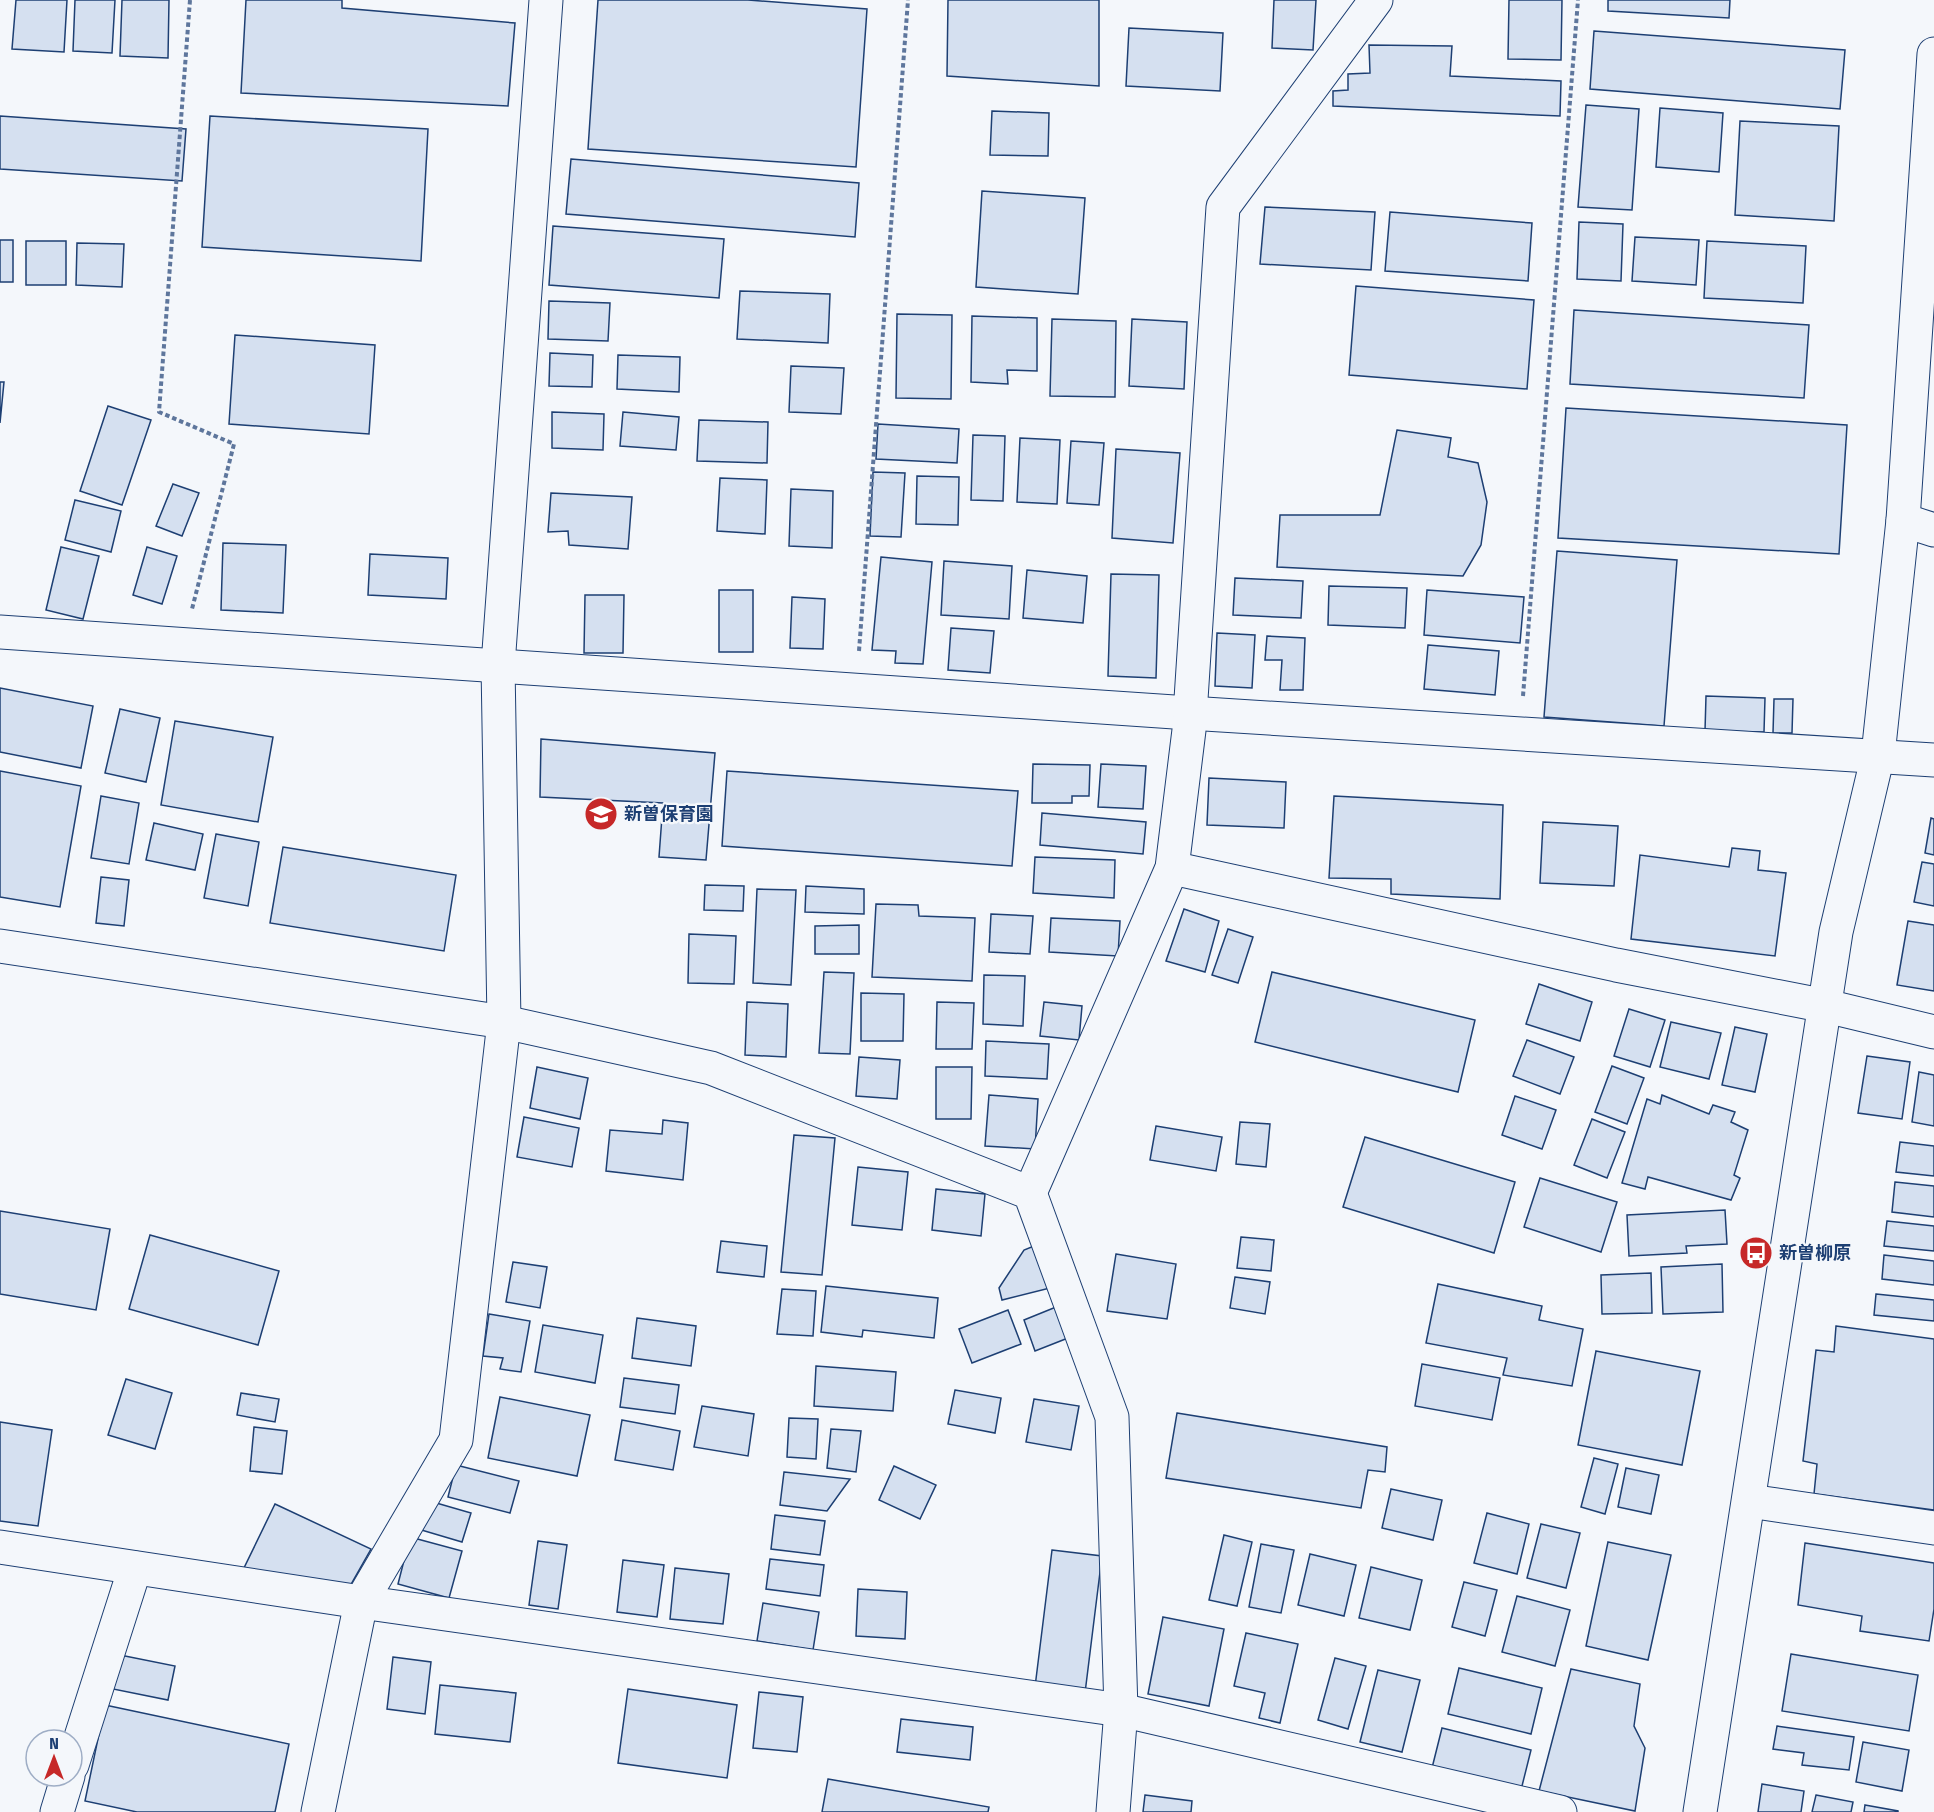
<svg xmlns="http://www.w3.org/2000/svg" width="1934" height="1812" viewBox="0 0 1934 1812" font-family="'Fira Sans Condensed','Noto Sans JP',sans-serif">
<rect width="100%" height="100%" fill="#f4f7fb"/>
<!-- building -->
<g fill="#d5e0f0" stroke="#1d3f73" stroke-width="1.5">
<path d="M16,0H67L64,52L12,49Z"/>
<path d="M75,0H115L112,53L73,51Z"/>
<path d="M122,0H169L168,58L120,56Z"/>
<path d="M246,0H342V8L515,23L508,106L241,93Z"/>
<path d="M598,0H748L867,9L856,167L588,149Z"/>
<path d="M948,0H1099V86L947,76Z"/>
<path d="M1274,0H1316L1313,50L1272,48Z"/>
<path d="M1509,0H1562L1561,60L1508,59Z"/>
<path d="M1608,0H1730L1729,18L1608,11Z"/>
<path d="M1129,28L1223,33L1220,91L1126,86Z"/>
<path d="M1594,31L1845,50L1840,109L1590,89Z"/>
<path d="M1369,45L1452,46L1450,76L1561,81L1560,116L1333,106V91L1348,90V74L1370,73Z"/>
<path d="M1586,105L1639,109L1632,210L1578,207Z"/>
<path d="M1660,108L1723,113L1719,172L1656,167Z"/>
<path d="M992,111L1049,113L1048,156L990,155Z"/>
<path d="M0,116L186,129L182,181L0,169Z"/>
<path d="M210,116L428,129L421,261L202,247Z"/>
<path d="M1740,121L1839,126L1834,221L1735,215Z"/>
<path d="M571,159L859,183L855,237L566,214Z"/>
<path d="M982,191L1085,198L1078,294L976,287Z"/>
<path d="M1265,207L1375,212L1371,270L1260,264Z"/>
<path d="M1390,212L1532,223L1528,281L1385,271Z"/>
<path d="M1579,222L1623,224L1621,281L1577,279Z"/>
<path d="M553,226L724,239L719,298L549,285Z"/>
<path d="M1635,237L1699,240L1696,285L1632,281Z"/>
<rect x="0" y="240" width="13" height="42"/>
<rect x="26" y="241" width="40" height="44"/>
<path d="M1707,241L1806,246L1803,303L1704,298Z"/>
<path d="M77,243L124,244L122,287L76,285Z"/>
<path d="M1356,286L1534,300L1527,389L1349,375Z"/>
<path d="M740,291L830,294L828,343L737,339Z"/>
<path d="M549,301L610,303L608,341L548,339Z"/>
<path d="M1574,310L1809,325L1804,398L1570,384Z"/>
<path d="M897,314L952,315L951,399L896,398Z"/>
<path d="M972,316L1037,318V371L1007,370L1008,384L971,382Z"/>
<path d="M1052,319L1116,321L1115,397L1050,396Z"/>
<path d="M1132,319L1187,322L1184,389L1129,386Z"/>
<path d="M235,335L375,345L369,434L229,424Z"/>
<path d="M550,353L593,355L592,387L549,386Z"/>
<path d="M618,355L680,357L679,392L617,389Z"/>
<path d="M791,366L844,368L841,414L789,412Z"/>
<path d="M0,382H4L0,423Z"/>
<path d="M108,406L151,420L122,505L80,491Z"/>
<path d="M1566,408L1847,425L1839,554L1558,538Z"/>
<path d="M552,412L604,414L603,450L552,448Z"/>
<path d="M623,412L679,417L676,450L620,446Z"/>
<path d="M699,420L768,422L767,463L697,461Z"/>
<path d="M878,424L959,429L957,463L876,459Z"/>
<path d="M1397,430L1451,438L1448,457L1478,463L1487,502L1481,545L1463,576L1277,567L1280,515H1380Z"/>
<path d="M973,435L1005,436L1003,501L971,500Z"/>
<path d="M1020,438L1060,440L1057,504L1017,502Z"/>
<path d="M1071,441L1104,443L1099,505L1067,503Z"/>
<path d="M1116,449L1180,453L1173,543L1112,538Z"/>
<path d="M873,472L905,473L901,537L870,536Z"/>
<path d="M917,476L959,477L958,525L916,524Z"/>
<path d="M720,478L767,480L765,534L717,531Z"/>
<path d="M173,484L199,493L182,536L156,526Z"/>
<path d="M791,489L833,491L832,548L789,546Z"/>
<path d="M551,493L632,497L628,549L569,545L568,531L548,532Z"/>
<path d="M75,500L121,511L111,552L65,540Z"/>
<path d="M223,543L286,545L283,613L221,610Z"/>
<path d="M61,547L99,556L83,619L46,610Z"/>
<path d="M147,547L177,556L162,604L133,595Z"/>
<path d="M1557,551L1677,560L1664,726L1544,717Z"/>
<path d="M370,554L448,558L446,599L368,595Z"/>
<path d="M881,557L932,562L923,664L895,663L896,651L872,650Z"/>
<path d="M944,561L1012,566L1009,619L941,615Z"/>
<path d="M1027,570L1087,576L1083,623L1023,618Z"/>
<path d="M1111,574L1159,575L1156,678L1108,676Z"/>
<path d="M1235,578L1303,581L1301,618L1233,615Z"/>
<path d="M1329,586L1407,588L1405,628L1328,625Z"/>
<rect x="719" y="590" width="34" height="62"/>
<path d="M1427,590L1524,597L1520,643L1424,635Z"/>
<path d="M585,595H624L623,653H584Z"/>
<path d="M792,597L825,599L823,649L790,648Z"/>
<path d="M951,628L994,631L990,673L948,670Z"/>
<path d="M1217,633L1255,635L1252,688L1215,686Z"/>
<path d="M1267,636L1305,638L1303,690H1280L1282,660H1265Z"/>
<path d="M1428,645L1499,651L1495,695L1424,689Z"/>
<path d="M0,688L93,706L81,768L0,752Z"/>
<path d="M1706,696L1765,698L1764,732L1705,731Z"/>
<path d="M1774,699H1793L1792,733H1773Z"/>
<path d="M120,709L160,718L146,782L105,773Z"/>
<path d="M175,721L273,737L258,822L161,805Z"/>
<path d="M541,739L715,753L706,860L659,857L663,803L540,797Z"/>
<path d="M1033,764L1090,765L1089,796H1072V803H1032Z"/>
<path d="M1101,764L1146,766L1143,809L1098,807Z"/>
<path d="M0,771L81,786L60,907L0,897Z"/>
<path d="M727,771L1018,791L1012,866L722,846Z"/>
<path d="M1209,778L1286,782L1284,828L1207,825Z"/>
<path d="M101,796L139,803L129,864L91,858Z"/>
<path d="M1334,796L1503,805L1500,899L1391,894V879L1329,878Z"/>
<path d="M1042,813L1146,822L1143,854L1040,845Z"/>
<path d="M1931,818L1934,819V855L1925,853Z"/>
<path d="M1543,822L1618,826L1614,886L1540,883Z"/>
<path d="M154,823L203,834L195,870L146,860Z"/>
<path d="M216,834L259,842L248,906L204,898Z"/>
<path d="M283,847L456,875L444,951L270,923Z"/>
<path d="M1732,848L1760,851L1758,870L1786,873L1775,956L1631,939L1640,855L1729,867Z"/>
<path d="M1035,857L1115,860L1114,898L1033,893Z"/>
<path d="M1922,862L1934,864V906L1914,902Z"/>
<path d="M101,877L129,880L124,926L96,923Z"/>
<path d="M705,885L744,886L743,911L704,910Z"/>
<path d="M806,886L864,889V914L805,912Z"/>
<path d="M757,889L796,890L791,985L753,983Z"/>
<path d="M876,904L918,905L919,916L975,918L972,981L872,977Z"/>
<path d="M1184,909L1219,921L1205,972L1166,961Z"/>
<path d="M991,914L1033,916L1030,954L989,952Z"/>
<path d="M1051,918L1120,921L1118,956L1049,952Z"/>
<path d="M1908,921L1934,925V991L1897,985Z"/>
<path d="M859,925V954H815V926Z"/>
<path d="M1228,929L1253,937L1238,983L1212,975Z"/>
<path d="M689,934L736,936L734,984L688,983Z"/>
<path d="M824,972L854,973L850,1054L819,1053Z"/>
<path d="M1272,972L1475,1020L1458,1092L1255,1042Z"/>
<path d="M984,975L1025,976L1023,1026L983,1024Z"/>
<path d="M1539,984L1592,1002L1580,1041L1526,1024Z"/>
<path d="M861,993L904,994L903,1041H861Z"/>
<path d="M747,1002L788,1004L786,1057L745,1055Z"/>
<path d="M937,1002L974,1003L972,1049H936Z"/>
<path d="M1044,1002L1082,1006L1079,1040L1040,1036Z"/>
<path d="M1629,1009L1665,1020L1650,1067L1614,1056Z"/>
<path d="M1671,1022L1721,1033L1709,1079L1660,1067Z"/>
<path d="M1735,1027L1767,1034L1755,1092L1722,1085Z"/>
<path d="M1527,1040L1574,1057L1560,1094L1513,1076Z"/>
<path d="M986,1041L1049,1044L1047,1079L985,1076Z"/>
<path d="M1867,1056L1910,1062L1902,1119L1858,1113Z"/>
<path d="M859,1057L900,1060L897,1099L856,1096Z"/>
<path d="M1612,1066L1644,1078L1627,1124L1595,1112Z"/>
<path d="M537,1067L588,1078L580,1119L530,1108Z"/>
<path d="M936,1067H972L971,1119H936Z"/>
<path d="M1919,1072L1934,1075V1126L1912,1122Z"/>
<path d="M989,1095L1038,1099L1035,1149L985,1146Z"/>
<path d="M1662,1095L1709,1114L1713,1105L1735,1112L1731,1122L1748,1130L1734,1175L1740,1178L1731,1200L1648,1177L1645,1189L1622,1183L1647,1099L1660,1104Z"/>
<path d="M1515,1096L1556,1110L1542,1149L1502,1135Z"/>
<path d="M524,1117L579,1128L572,1167L517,1157Z"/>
<path d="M1592,1119L1625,1132L1607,1178L1574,1165Z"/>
<path d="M663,1120L688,1123L683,1180L606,1171L610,1130L662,1134Z"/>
<path d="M1240,1122L1270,1124L1266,1167L1236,1164Z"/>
<path d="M1156,1126L1222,1137L1216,1171L1150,1160Z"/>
<path d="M794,1135L835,1138L822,1275L781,1272Z"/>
<path d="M1365,1137L1515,1182L1494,1253L1343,1207Z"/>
<path d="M1900,1142L1934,1146V1176L1896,1172Z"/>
<path d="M858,1167L908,1172L902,1230L852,1225Z"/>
<path d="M1540,1178L1617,1202L1601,1252L1524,1227Z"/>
<path d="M1895,1182L1934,1186V1217L1892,1212Z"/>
<path d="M936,1189L985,1194L981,1236L932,1230Z"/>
<path d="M1725,1210L1727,1244L1686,1246L1687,1253L1629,1256L1627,1215Z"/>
<path d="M0,1211L110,1229L96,1310L0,1294Z"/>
<path d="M1887,1221L1934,1226V1251L1884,1246Z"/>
<path d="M150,1235L279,1271L258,1345L129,1309Z"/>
<path d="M1241,1237L1274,1240L1271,1271L1237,1268Z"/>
<path d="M721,1241L767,1246L764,1277L717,1272Z"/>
<path d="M1034,1246L1050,1288L1002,1300L999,1288L1024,1250Z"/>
<path d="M1116,1254L1176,1264L1167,1319L1107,1311Z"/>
<path d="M1884,1255L1934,1261V1285L1882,1279Z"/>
<path d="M513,1262L547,1267L540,1308L506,1302Z"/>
<path d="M1722,1264L1723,1312L1663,1314L1661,1267Z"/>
<path d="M1651,1273L1652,1313L1602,1314L1601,1275Z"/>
<path d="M1235,1277L1270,1282L1265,1314L1230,1308Z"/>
<path d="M1438,1284L1542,1306L1539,1320L1583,1329L1572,1386L1503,1375L1507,1358L1426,1343Z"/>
<path d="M826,1286L938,1298L934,1338L863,1330L862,1337L821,1332Z"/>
<path d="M782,1289L816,1291L813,1336L777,1334Z"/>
<path d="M1876,1294L1934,1300V1321L1874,1315Z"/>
<path d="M1056,1307L1068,1338L1035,1351L1024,1320Z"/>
<path d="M1008,1310L1021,1344L972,1363L959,1329Z"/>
<path d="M489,1314L530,1321L521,1372L500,1369L503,1358L483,1356Z"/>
<path d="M637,1318L696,1326L691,1366L632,1358Z"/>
<path d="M543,1325L603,1335L595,1383L535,1372Z"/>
<path d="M1836,1326L1934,1339V1510L1814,1494L1817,1464L1803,1461L1816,1350L1834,1352Z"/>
<path d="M1596,1351L1700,1371L1682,1465L1578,1445Z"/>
<path d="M1422,1364L1500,1378L1492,1420L1415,1406Z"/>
<path d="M816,1366L896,1372L893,1411L814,1406Z"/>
<path d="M624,1378L679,1385L675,1414L620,1407Z"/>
<path d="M126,1379L172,1393L155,1449L108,1435Z"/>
<path d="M955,1390L1001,1398L995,1433L948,1424Z"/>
<path d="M241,1393L279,1399L275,1422L237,1415Z"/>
<path d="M500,1397L590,1415L577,1476L488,1458Z"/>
<path d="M1034,1399L1079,1406L1071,1450L1026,1442Z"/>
<path d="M702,1406L754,1414L748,1456L694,1447Z"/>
<path d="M1177,1413L1387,1447L1385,1472L1368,1470L1361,1508L1166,1478Z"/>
<path d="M789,1418L818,1419L816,1459L787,1457Z"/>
<path d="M622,1420L680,1431L673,1470L615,1460Z"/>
<path d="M0,1422L52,1430L38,1526L0,1521Z"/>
<path d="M254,1427L287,1431L282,1474L250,1471Z"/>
<path d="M831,1429L861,1431L856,1472L827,1468Z"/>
<path d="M1594,1458L1618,1464L1605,1514L1581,1507Z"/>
<path d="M456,1465L519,1481L510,1513L448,1497Z"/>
<path d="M894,1466L936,1485L920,1519L879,1500Z"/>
<path d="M1626,1468L1659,1475L1651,1514L1618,1507Z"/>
<path d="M784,1472L850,1479L827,1511L780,1505Z"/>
<path d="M1391,1489L1442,1500L1433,1540L1382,1528Z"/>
<path d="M426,1500L471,1513L462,1542L418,1529Z"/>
<path d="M275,1504L371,1549L350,1586L243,1570Z"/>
<path d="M1487,1513L1529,1524L1517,1574L1474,1563Z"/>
<path d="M775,1515L825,1521L820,1555L771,1549Z"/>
<path d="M1541,1524L1580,1533L1566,1588L1527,1578Z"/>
<path d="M1224,1535L1252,1542L1237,1606L1209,1600Z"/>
<path d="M410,1537L462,1551L449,1598L398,1584Z"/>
<path d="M538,1541L567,1545L558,1609L529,1605Z"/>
<path d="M1608,1542L1671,1555L1648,1660L1586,1646Z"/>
<path d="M1805,1543L1934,1563V1609L1929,1641L1860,1631L1862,1616L1798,1605Z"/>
<path d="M1261,1544L1294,1550L1281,1613L1249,1607Z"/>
<path d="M1052,1550L1102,1556L1085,1693L1035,1687Z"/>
<path d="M1310,1554L1356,1565L1344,1616L1298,1605Z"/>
<path d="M770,1559L824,1565L820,1596L766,1589Z"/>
<path d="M623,1560L664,1565L657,1617L617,1612Z"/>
<path d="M1371,1567L1422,1580L1410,1630L1359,1618Z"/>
<path d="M675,1568L729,1574L723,1624L670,1619Z"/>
<path d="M1464,1582L1497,1590L1485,1636L1452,1627Z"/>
<path d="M858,1589L907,1592L905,1639L856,1636Z"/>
<path d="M1517,1596L1570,1610L1555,1666L1502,1652Z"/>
<path d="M763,1603L819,1612L813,1650L757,1641Z"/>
<path d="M1163,1617L1224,1629L1209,1706L1148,1694Z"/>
<path d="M1246,1633L1298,1644L1280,1723L1259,1718L1265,1693L1234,1686Z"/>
<path d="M1791,1654L1918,1675L1909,1731L1782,1711Z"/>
<path d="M120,1655L175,1666L168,1700L113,1689Z"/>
<path d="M393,1657L431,1662L425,1714L387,1709Z"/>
<path d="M1335,1658L1366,1666L1348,1729L1318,1720Z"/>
<path d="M1459,1668L1542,1688L1531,1734L1448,1714Z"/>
<path d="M1571,1669L1640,1684L1634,1726L1645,1748L1635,1811L1539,1791Z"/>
<path d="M1378,1670L1420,1680L1402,1752L1360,1742Z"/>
<path d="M440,1685L516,1693L510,1742L435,1734Z"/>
<path d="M628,1689L737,1705L727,1778L618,1763Z"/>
<path d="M759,1692L803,1697L797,1752L753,1748Z"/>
<path d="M105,1705L289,1744L275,1812H137L85,1801Z"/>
<path d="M901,1719L973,1727L970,1760L897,1752Z"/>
<path d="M1777,1726L1854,1737L1849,1770L1802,1765L1804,1753L1773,1749Z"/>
<path d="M1442,1728L1531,1750L1521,1790L1432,1768Z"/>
<path d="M1863,1742L1909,1750L1902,1791L1856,1782Z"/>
<path d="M828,1779L989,1807L988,1812H822Z"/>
<path d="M1762,1784L1804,1791L1801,1812H1758Z"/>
<path d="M1145,1795L1192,1801L1191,1812H1143Z"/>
<path d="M1816,1795L1853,1802L1851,1812H1812Z"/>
<path d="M1865,1805L1898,1811V1812H1864Z"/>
</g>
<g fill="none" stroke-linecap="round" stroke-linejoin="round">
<!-- minor casing -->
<g stroke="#1d3f73" stroke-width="35">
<g id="minor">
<path d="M1903,520L1934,530"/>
<path d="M0,632L1189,713L1934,760"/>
<path d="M1172,868L1616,965L1826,1006L1934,1032"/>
<path d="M0,946L504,1022L711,1068L1030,1193L1112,1417L1121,1710L1113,1812"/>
<path d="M1030,1193L1172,868L1189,730L1223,207L1376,0"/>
<path d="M1749,1501L1934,1528"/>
<path d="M0,1547L361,1602L1121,1710L1560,1812"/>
<path d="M72,1765L135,1568"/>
<path d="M57,1812L68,1776"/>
<path d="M318,1812L361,1602L456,1440L504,1022L498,665L546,0"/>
</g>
</g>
<!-- tertiary casing -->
<g stroke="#1d3f73" stroke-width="35">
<path id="tertiary" d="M1700,1812L1836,932L1878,755L1903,520L1934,54"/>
</g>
<!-- path -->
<g stroke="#5e769c" stroke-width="4" stroke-dasharray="4.5 3" stroke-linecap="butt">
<path d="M190,0L159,412L234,444L192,609"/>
<path d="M859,651L908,0"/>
<path d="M1523,696L1578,0"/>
</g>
<!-- minor -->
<use href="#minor" stroke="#f4f7fb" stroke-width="33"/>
<!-- tertiary -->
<use href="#tertiary" stroke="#f4f7fb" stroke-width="33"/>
</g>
<!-- icons -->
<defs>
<g id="school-disc" transform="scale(1.725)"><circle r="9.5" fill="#c62828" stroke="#f4f7fb"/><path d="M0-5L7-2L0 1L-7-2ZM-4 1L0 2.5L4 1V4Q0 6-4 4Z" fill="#fff"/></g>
<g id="bus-disc" transform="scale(1.725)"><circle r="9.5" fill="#c62828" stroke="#f4f7fb"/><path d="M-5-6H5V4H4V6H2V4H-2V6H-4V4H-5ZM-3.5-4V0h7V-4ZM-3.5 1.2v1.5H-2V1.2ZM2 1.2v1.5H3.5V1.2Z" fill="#fff"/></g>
</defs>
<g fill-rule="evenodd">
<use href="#school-disc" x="601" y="814"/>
<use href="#bus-disc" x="1756" y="1253"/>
</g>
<g text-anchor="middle" stroke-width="4.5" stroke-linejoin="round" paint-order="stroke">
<!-- poi labels -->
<g font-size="18" font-weight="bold" fill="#1d3f73" stroke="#f4f7fb" text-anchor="start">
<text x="624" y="820">新曽保育園</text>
<text x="1779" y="1259">新曽柳原</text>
</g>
</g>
<!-- north arrow -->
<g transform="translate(54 1758)"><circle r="28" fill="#f4f7fb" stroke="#9eadc5" stroke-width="1.5"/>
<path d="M0-4.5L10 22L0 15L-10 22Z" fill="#c62828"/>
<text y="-9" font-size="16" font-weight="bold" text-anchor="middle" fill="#1d3f73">N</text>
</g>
</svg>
